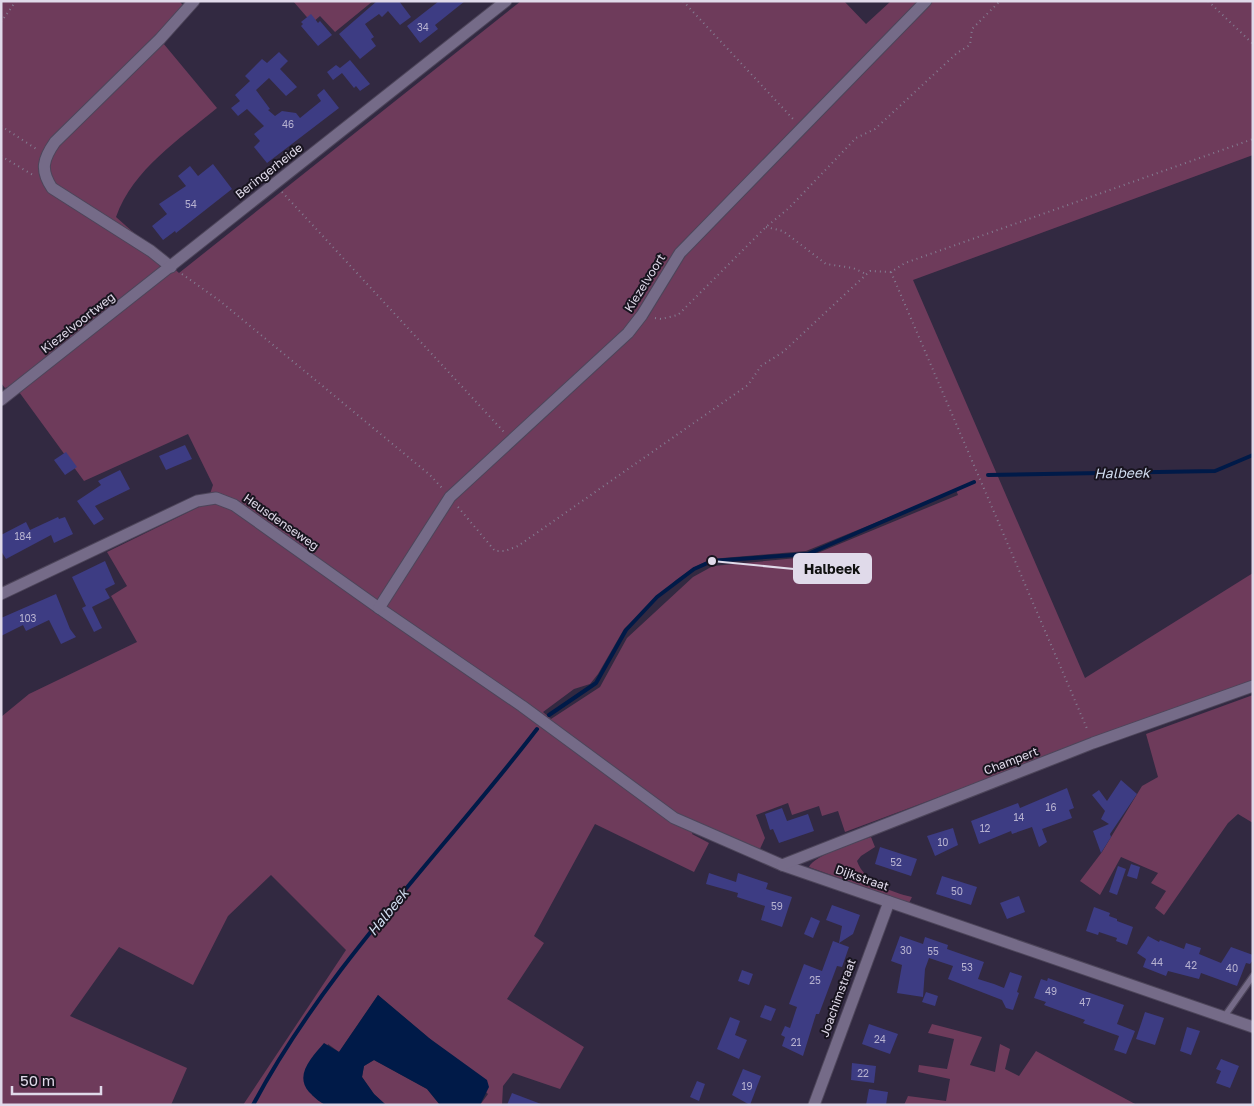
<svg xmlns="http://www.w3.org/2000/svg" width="1254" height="1106" viewBox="0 0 1254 1106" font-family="'Golos Text',sans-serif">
<rect width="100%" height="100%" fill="#322941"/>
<!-- green -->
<g fill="#6e3b5b" fill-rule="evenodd">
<path d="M1,1H179L183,5L163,43L217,108C180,139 133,169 116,217L179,273L521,1H844L866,24L891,1H1253V155L913,280L1085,678L1253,573V680L845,832L838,811L822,816L819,806L792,815L788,803L756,815L765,838L759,851L698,822L692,834L709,843L694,872L595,824L534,936L544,943L507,999L584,1047L560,1089L513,1073L503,1086L502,1105H480L488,1094L429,1038L378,995L339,1052L328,1044L312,1095L325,1105H243L346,950L271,875L228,916L193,985L119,947L70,1016L187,1068L171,1105H1V717L29,694L137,642L111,596L127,586L107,552L207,503L213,485L188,434L84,481L14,385L5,388L1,383ZM956,490L958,495L808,557L713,566L693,577L627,638L600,687L551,719L543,712L574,689L590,684L598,674L624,629L676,580L693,568L711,559L806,551Z"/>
<path d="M293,1H373L335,32L320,16L312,23Z"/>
<path d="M1253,695V823L1238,814L1228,823L1164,915L1155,908L1166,891L1151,883L1158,873L1121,857L1100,895L1080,881L1102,852L1142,786L1158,777L1146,734Z"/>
<path d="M871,837L875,847L861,856L857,861C865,883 891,892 912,897L909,903L809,867C814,855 857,842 871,837Z"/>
<path d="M932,1024L982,1037L970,1065L995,1072L1000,1044L1010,1049L1005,1069L1019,1076L1036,1051L1137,1105H904L908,1096L946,1101L950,1079L918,1072L919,1065L947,1069L954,1039L928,1033Z"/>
<path d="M374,1060L427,1089L440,1105H386L374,1094L362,1077L364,1066Z"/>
</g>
<!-- water -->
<path fill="#001a48" d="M378,995L429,1038L487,1080L489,1087L480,1105H440L427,1089L374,1060L364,1066L362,1077L374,1094L386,1105C374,1105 333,1106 324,1104C319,1102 313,1096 309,1092C294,1075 312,1057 324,1043L339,1052Z"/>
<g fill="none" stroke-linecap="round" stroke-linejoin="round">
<!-- stream -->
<g stroke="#001a48" stroke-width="4">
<path d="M988,475L1215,471L1253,455"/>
<path d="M549,715L596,683L626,630L657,597L694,569L712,561L808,554L974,482"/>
<path d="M253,1105C327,966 442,853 537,729"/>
</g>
</g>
<!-- building -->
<g fill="#3d3c83">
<path d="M377,1H399L411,17L400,25L388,11L382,17L379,14L365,24L374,37L371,39L376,46L360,59L339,34Z"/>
<path d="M439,1H465L435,25L438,29L420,43L407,26Z"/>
<path d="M311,14L318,23L320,21L332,35L318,46L301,26L303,24L301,22Z"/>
<path d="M279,52L288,61L280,69L297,87L286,96L269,78L256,90L270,109L268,110L275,116L282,111L296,113L300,118L321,101L317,95L324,89L339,108L267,163L254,147L260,141L254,134L264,126L247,109L238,116L231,108L240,101L235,95L250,81L245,76L262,59L267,63Z"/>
<path d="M350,60L370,84L360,91L356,86L354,88L342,73L333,80L327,72L336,65L340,68Z"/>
<path d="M213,164L232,189L176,233L175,231L163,240L152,226L167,214L159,204L186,186L178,176L190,166L198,176Z"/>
<path d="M185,445L192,459L166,470L159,456Z"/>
<path d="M66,452L77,467L65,475L54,460Z"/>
<path d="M120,470L130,489L95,506L104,519L94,525L77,501L101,485L98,481Z"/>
<path d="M58,517L59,519L65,517L73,534L54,543L51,535L6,559L1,551V535L26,522L30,530Z"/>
<path d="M105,561L115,584L105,589L110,598L92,607L102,628L94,632L82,608L86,606L72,577Z"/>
<path d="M56,594L70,629L76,637L61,644L49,620L26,631L23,625L1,636V618Z"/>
<path d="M1121,780L1137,794L1110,834L1111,837L1101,853L1093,831L1109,824L1101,819L1105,811L1092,795L1099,790L1107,801Z"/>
<path d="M1067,788L1074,808L1069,810L1072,818L1042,829L1047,842L1039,847L1032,827L1012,834L1011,831L979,844L971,821L1018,803L1020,808Z"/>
<path d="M782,808L787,821L808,814L814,831L779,843L773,829L770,830L765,814Z"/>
<path d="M953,828L958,845L935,856L927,836Z"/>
<path d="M880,847L917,859L911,876L875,864Z"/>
<path d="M1131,864L1140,867L1137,879L1127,876Z"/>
<path d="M1118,866L1126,869L1117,895L1109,892Z"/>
<path d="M709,873L736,882L738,873L768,883L766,889L792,897L782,927L761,920L765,906L737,897L738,893L706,884Z"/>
<path d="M942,876L977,887L971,905L936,894Z"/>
<path d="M1019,896L1025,912L1007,919L1000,903Z"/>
<path d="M832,905L860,915L853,934L839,943L842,926L826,920Z"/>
<path d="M1094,907L1110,913L1109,916L1117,919V921L1133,927L1127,945L1116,941L1117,938L1099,932L1098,935L1086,931Z"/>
<path d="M811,917L820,921L813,938L804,934Z"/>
<path d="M900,936L923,944L925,937L948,945L947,949L984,962L978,979L994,984L1004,988L1010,972L1022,976L1017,992L1019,993L1013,1010L1006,1008L1002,1000L948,979L953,966L929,958L925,969L923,997L897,993L902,965L891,961Z"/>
<path d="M1148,936L1159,942L1160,940L1184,949L1186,943L1201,948L1199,954L1221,963L1231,947L1253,955V960L1250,964L1246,963L1237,986L1201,973L1199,979L1168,971L1166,976L1143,967L1146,959L1137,953Z"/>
<path d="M833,941L849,947L842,967L837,966L819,1014H816L803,1056L782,1046L785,1037L781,1035L785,1026L790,1028L797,1007L789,1004L804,964L822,971Z"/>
<path d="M742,970L753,974L749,985L738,981Z"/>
<path d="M1048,978L1124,1005L1117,1024L1135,1031L1126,1054L1114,1050L1119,1036L1083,1023L1085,1020L1044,1005L1046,1002L1034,998L1041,979L1047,981Z"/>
<path d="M926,992L938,996L935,1006L922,1002Z"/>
<path d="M765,1005L776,1009L771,1021L760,1017Z"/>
<path d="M1145,1012L1164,1018L1155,1045L1136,1039Z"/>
<path d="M730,1017L740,1021L735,1035L747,1040L739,1059L717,1049Z"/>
<path d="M869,1024L898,1034L890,1054L862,1044Z"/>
<path d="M1187,1027L1200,1031L1191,1055L1180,1051Z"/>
<path d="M1221,1059L1239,1066L1230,1088L1216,1083L1221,1071L1216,1069Z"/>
<path d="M852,1063L876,1066L874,1083L851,1080Z"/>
<path d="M743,1069L761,1076L750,1105L732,1095Z"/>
<path d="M697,1081L705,1084L699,1101L690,1097Z"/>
<path d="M869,1089L888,1092L886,1105H866Z"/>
<path d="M512,1093L541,1104V1105H507Z"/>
</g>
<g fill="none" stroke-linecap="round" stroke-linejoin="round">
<!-- lane casing -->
<g stroke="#4d455a" stroke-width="8">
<path id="lane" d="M1224,1017L1253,976"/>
</g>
<!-- street casing -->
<g stroke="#4d455a" stroke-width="13">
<g id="street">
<path d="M171,267L151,251L52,188C40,170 43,159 55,142L160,39L194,1"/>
<path d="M1,400L506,1"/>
<path d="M1,594L197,501L216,498L234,505L379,608L522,706L674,818L782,865L1253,1027"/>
<path d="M379,608L450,497L628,333L642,315L680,253L926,1"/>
<path d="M782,865L1093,743L1253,686"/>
<path d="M814,1105L889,902"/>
</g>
</g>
<!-- path -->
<g stroke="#847c91" stroke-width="2" stroke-dasharray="1 4" stroke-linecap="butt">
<path d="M683,1L794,120"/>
<path d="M1208,1L1253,44"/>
<path d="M1,22L16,1"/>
<path d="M1,126L38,150"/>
<path d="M1,156L33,175"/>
<path d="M282,192L504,432"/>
<path d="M766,227L783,231L826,264L853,268L866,274"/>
<path d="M891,272L1088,731"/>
<path d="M182,274L220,301L430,475L442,488"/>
<path d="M655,318L661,319L678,315L766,227L789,208L856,138L875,129L957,53L970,45L972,29L1000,1"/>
<path d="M458,507L495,551H505L518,546L748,385L761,366L783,352L870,271L891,272L905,263L1253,139"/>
</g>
<!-- lane -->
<use href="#lane" stroke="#756b88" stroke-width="5.5"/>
<!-- street -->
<use href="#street" stroke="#756b88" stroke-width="11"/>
</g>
<g text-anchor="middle" stroke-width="4" stroke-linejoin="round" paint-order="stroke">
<!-- number labels -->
<g font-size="10" fill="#b7b2d0">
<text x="423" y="31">34</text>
<text x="288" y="128">46</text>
<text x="191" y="208">54</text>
<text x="23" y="540">184</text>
<text x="28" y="622">103</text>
<text x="1051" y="811">16</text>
<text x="1019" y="821">14</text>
<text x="985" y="832">12</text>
<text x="943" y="846">10</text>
<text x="896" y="866">52</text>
<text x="957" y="895">50</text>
<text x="777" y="910">59</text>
<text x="906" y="954">30</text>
<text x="933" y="955">55</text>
<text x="1157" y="966">44</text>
<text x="1191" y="969">42</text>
<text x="967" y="971">53</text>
<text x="1232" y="972">40</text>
<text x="815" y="984">25</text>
<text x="1051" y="995">49</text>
<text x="1085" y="1006">47</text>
<text x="880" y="1043">24</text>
<text x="796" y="1046">21</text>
<text x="863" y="1077">22</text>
<text x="747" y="1090">19</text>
</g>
<!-- street labels -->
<g font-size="12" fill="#e0daea" stroke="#18141f">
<text transform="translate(269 171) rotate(-38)" y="4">Beringerheide</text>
<text transform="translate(645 283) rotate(-58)" y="4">Kiezelvoort</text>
<text transform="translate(78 323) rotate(-38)" y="4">Kiezelvoortweg</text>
<text transform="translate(281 522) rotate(35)" y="4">Heusdenseweg</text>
<text transform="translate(1011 761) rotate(-21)" y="4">Champert</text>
<text transform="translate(862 878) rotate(19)" y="4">Dijkstraat</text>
<text transform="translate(838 998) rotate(-70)" y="4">Joachimstraat</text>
</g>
<!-- water labels -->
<g font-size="14" font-style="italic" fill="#d0dcef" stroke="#18141f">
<text transform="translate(1122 473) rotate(-1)" y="5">Halbeek</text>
<text transform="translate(388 912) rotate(-51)" y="5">Halbeek</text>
</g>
</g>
<!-- callouts -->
<path fill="none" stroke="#e0daea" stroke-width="2" d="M712 561L794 569"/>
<circle fill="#e0daea" stroke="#18141f" stroke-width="2" cx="712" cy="561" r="5"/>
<rect fill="#e0daea" stroke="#e0daea" stroke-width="2" x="794" y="554" width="77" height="29" rx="5"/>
<g font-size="14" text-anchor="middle" font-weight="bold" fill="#111">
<text x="832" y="574">Halbeek</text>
</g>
<!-- border -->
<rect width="1254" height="1106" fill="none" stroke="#e0daea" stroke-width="5"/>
<!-- scale -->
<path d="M12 1086v8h89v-8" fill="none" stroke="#e0daea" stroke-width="2.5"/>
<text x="20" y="1086" font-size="15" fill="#e0daea" stroke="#18141f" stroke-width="4" paint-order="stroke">50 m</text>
</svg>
